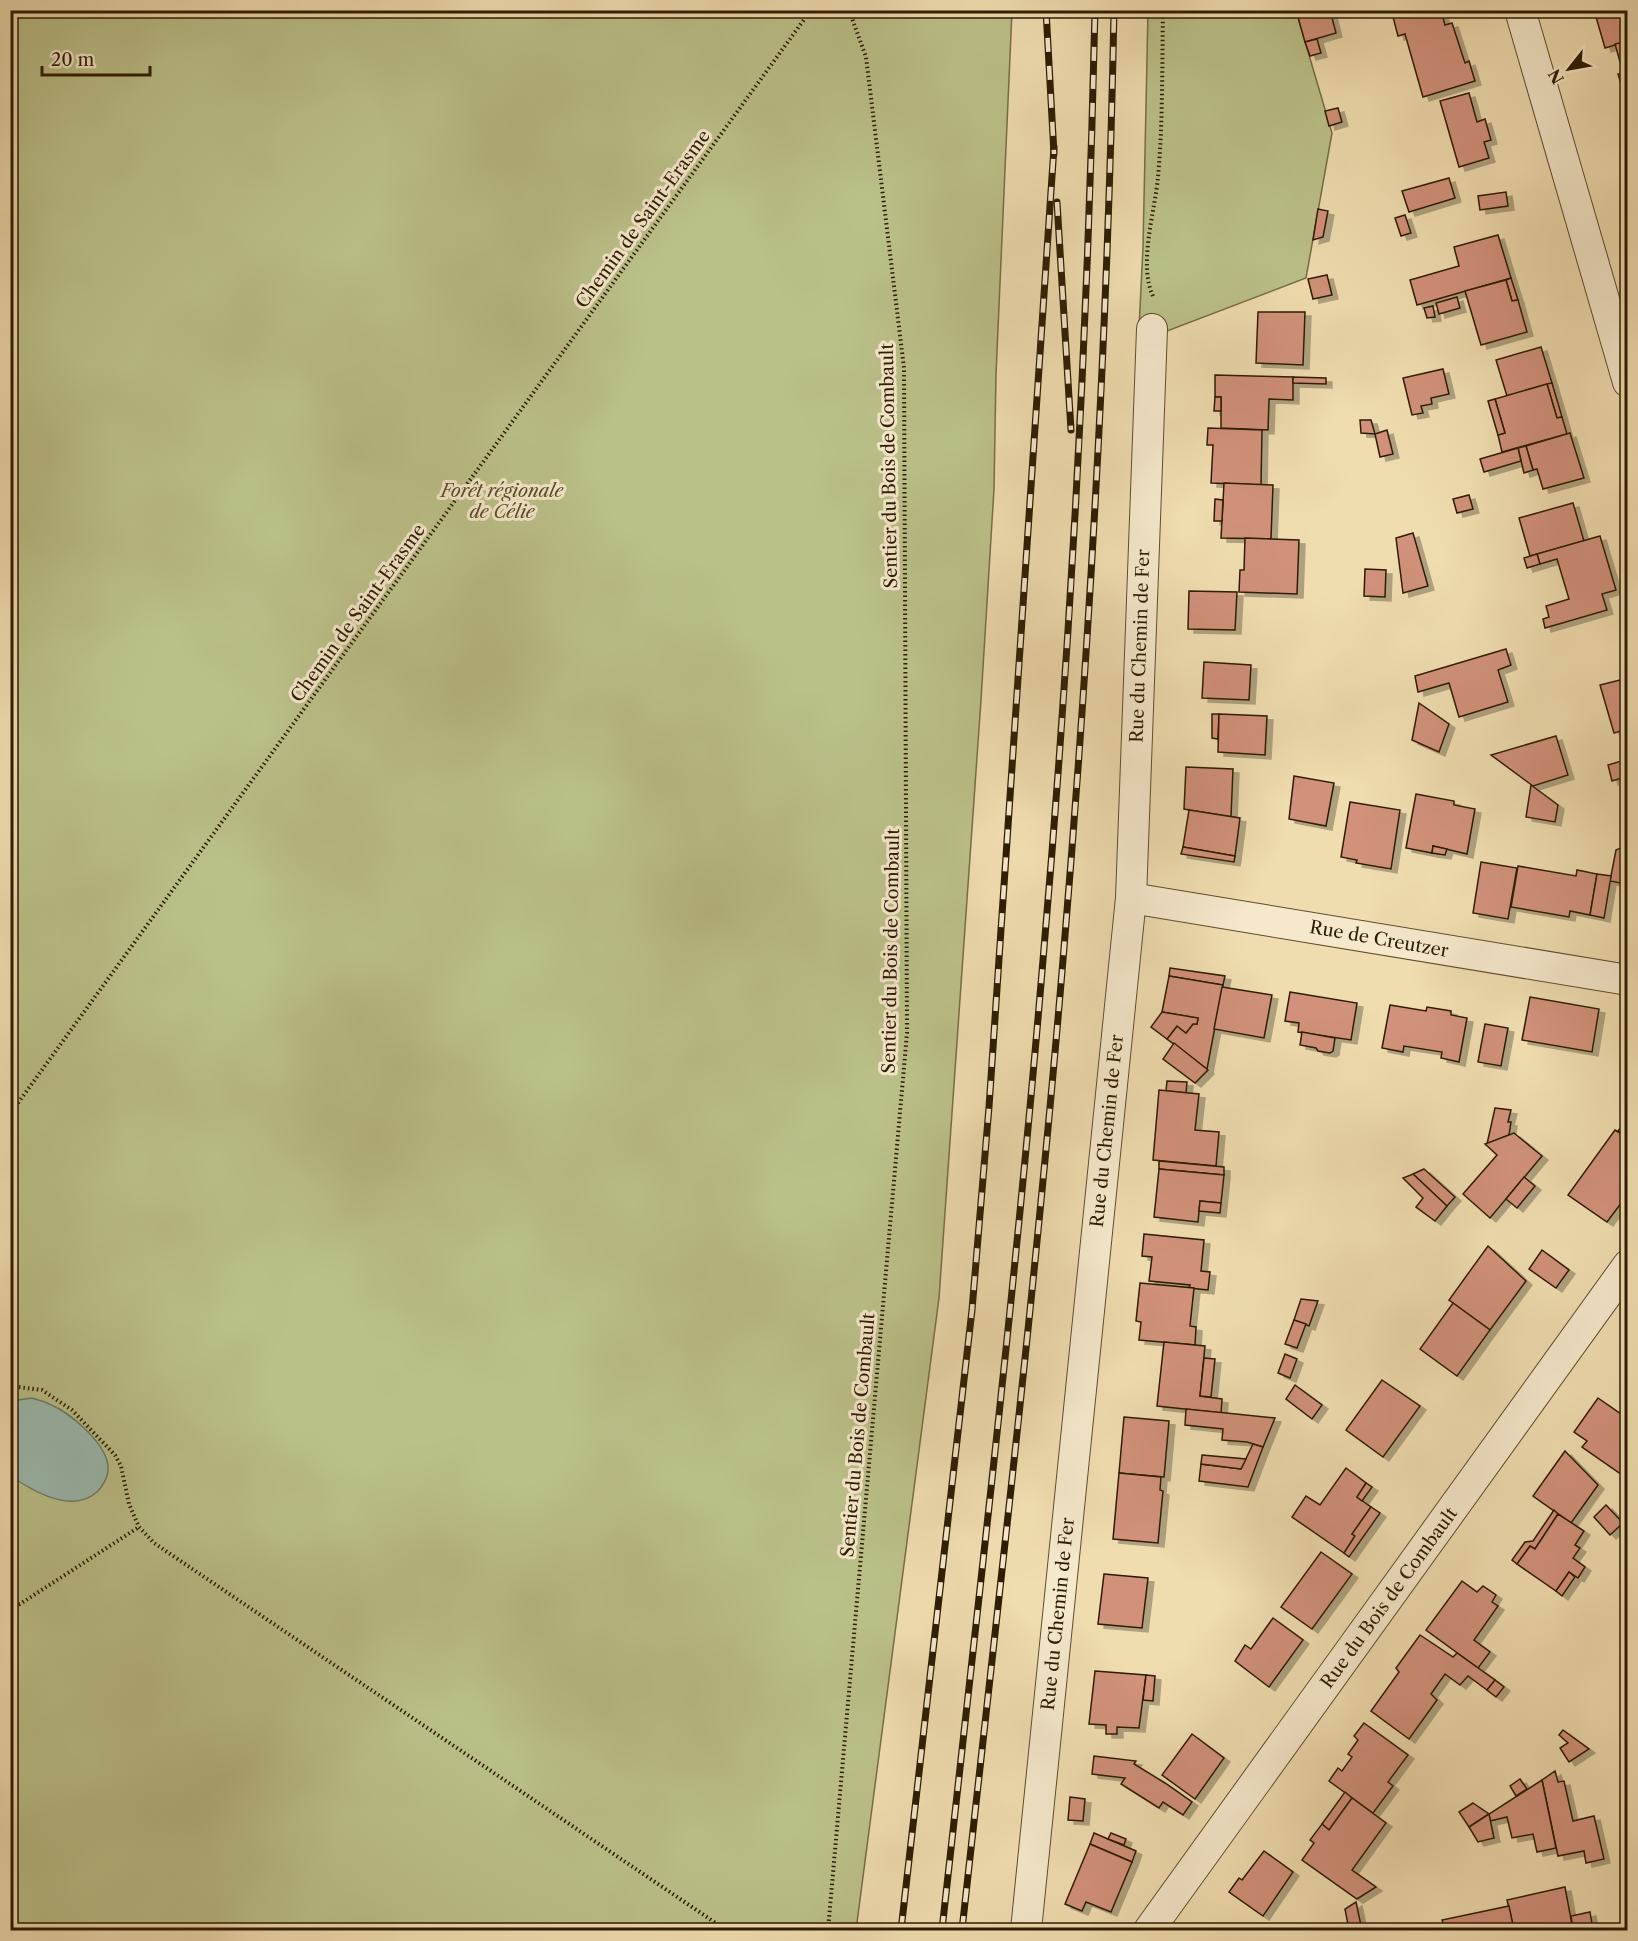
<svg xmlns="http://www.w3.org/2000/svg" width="1638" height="1941" viewBox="0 0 1638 1941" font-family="'Libre Caslon Text',serif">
<defs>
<filter id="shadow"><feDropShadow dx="6" dy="4" stdDeviation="0" flood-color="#0004"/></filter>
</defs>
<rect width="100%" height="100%" fill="#efdcaf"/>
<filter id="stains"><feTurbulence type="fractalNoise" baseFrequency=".00333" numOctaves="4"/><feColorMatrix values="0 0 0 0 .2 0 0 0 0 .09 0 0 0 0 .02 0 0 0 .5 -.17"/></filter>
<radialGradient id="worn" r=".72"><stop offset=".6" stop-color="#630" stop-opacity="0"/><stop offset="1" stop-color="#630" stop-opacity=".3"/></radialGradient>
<!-- green -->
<g fill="#bbc089" stroke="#746e46" stroke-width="1.5">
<path d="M11,11H1012L996,374L994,489L981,700L939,1298L856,1930H11Z"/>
<path d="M1148,11H1296L1332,133L1306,278L1167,331L1139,328L1143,247Z"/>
</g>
<!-- water -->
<path fill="#9abbb0" stroke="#6f7b6a" stroke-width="1.5" d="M32,1398C37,1400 44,1401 49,1404C70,1412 110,1446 108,1470C108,1477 102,1487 98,1491C73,1515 34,1492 11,1476V1404L18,1400Z"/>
<!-- building -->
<g fill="#d1917a" stroke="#2e1c02" stroke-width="1.5" filter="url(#shadow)">
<path d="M1296,10H1330L1336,33L1305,42Z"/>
<path d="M1414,10H1441L1445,25L1452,23L1465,63L1469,61L1475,81L1423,97L1405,34L1398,36L1393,17Z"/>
<path d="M1594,10H1628V41L1605,48Z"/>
<path d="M1317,39L1321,53L1310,56L1305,42Z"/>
<path d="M1628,41V106L1621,84L1626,83L1615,44Z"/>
<path d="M1623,73L1626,83L1621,84L1618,74Z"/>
<path d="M1469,93L1477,122L1485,119L1491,140L1484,142L1489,158L1459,167L1440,101Z"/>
<path d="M1338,108L1342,122L1329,126L1325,111Z"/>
<path d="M1449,178L1455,198L1409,212L1402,191Z"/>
<path d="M1506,192L1508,206L1480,210L1478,196Z"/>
<path d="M1318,209L1328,211L1323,237L1313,240Z"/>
<path d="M1405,215L1411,233L1401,236L1395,218Z"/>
<path d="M1498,235L1511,278L1417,305L1410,280L1459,266L1454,247Z"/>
<path d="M1327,275L1332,295L1313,299L1308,279Z"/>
<path d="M1511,278L1518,300L1512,301L1506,280Z"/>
<path d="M1506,280L1512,301L1518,300L1527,332L1481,345L1465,291Z"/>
<path d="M1457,297L1460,308L1439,314L1436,303Z"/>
<path d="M1433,306L1435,317L1427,318L1424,308Z"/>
<path d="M1258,312H1305L1303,365L1256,363Z"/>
<path d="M1541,347L1552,383L1507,396L1496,360Z"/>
<path d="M1443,369L1449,394L1431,398L1432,404L1421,406L1423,413L1412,415L1403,378Z"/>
<path d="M1215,375L1293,377V400L1269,399L1268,430L1221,428V397H1215Z"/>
<path d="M1293,377L1326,378V384L1293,383Z"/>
<path d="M1552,383L1562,417L1557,418L1547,384Z"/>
<path d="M1547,384L1557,418L1562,417L1567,434L1502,452L1498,435L1505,433L1495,399Z"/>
<path d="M1215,397H1221V411H1214Z"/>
<path d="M1495,399L1505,433L1498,435L1488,401Z"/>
<path d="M1360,420H1371L1375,434L1361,433Z"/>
<path d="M1208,428L1262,430L1261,485L1211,483L1213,445H1207Z"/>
<path d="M1387,430L1393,454L1380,457L1375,434Z"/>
<path d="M1570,433L1584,478L1543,489L1537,469L1533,470L1526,446Z"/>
<path d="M1526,446L1533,470L1524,473L1518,448Z"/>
<path d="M1518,448L1521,461L1484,472L1480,459Z"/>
<path d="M1224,483L1273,485L1271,539L1221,538Z"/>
<path d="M1469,495L1473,509L1457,513L1453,499Z"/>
<path d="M1215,499L1223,500L1222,521H1214Z"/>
<path d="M1573,503L1584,541L1530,556L1519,518Z"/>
<path d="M1413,533L1428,586L1403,593L1396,538Z"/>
<path d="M1600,536L1616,590L1602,594L1607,610L1545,628L1543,619L1549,617L1546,606L1569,599L1557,559L1540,564L1537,554Z"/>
<path d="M1245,538L1299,540L1297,594L1239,592L1240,570H1244Z"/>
<path d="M1537,554L1540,564L1527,568L1524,558Z"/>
<path d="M1365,569L1386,570L1385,597L1364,596Z"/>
<path d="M1189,591L1237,592L1235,630L1188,629Z"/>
<path d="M1506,649L1511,665L1498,670L1508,702L1459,717L1449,683L1418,692L1415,676Z"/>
<path d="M1204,662L1251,665L1249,700L1202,698Z"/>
<path d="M1628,678V729L1614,733L1600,685Z"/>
<path d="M1419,703L1449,724L1439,752L1412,740Z"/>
<path d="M1212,714H1219L1218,739L1212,738Z"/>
<path d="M1219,714L1267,716L1265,755L1218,752Z"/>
<path d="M1556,736L1568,775L1533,786L1491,755Z"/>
<path d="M1628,759V776L1612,781L1608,765Z"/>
<path d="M1186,767L1233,769L1231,817L1184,809Z"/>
<path d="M1294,776L1334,783L1326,826L1289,819Z"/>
<path d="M1531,785L1558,805L1555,822L1526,817Z"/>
<path d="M1416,794L1454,801V805L1475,809L1467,854L1433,846L1432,853L1406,848Z"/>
<path d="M1350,802L1400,810L1391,869L1356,863L1357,860L1341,857Z"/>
<path d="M1189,810L1240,818L1235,856L1183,847Z"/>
<path d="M1628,845L1626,884L1610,881L1616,850Z"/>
<path d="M1433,846L1447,849L1445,855L1432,853Z"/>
<path d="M1183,847L1235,856L1234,862L1181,854Z"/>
<path d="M1481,862L1517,868L1508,919L1473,913Z"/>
<path d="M1518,866L1576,876L1577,870L1597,874L1590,915L1570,911L1569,917L1511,907Z"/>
<path d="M1597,874L1611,876L1604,918L1590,915Z"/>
<path d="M1626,899H1628V934L1621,933Z"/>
<path d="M1170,968L1225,976L1223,985L1169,976Z"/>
<path d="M1169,976L1223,985L1207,1069L1167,1039L1177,1026L1186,1033L1193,1024H1197L1198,1018L1162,1012Z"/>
<path d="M1222,987L1272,995L1264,1038L1214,1029Z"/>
<path d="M1290,992L1357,1003L1351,1040L1298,1032L1299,1023L1285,1021Z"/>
<path d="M1530,997L1599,1009L1592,1052L1522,1040Z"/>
<path d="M1390,1005L1426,1011L1427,1007L1451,1011V1015L1467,1018L1459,1062L1441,1058L1442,1052L1404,1046L1403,1052L1382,1048Z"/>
<path d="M1622,1010L1628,1011V1026L1621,1025Z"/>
<path d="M1162,1012L1198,1018L1197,1024H1193L1186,1033L1177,1026L1167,1039L1151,1027Z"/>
<path d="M1485,1024L1508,1028L1501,1066L1478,1062Z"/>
<path d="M1302,1032L1335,1038L1333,1051L1330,1053L1318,1051L1316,1048L1300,1045Z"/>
<path d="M1174,1043L1208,1070L1195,1083L1163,1059Z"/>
<path d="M1167,1081L1187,1082L1186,1093L1166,1091Z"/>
<path d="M1159,1090L1199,1094L1195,1130L1219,1132L1216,1166L1153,1160Z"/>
<path d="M1495,1108L1511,1110L1508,1122H1511L1509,1135L1487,1144Z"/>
<path d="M1628,1117V1138L1618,1131Z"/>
<path d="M1615,1130L1628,1138V1194L1607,1222L1568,1195Z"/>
<path d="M1514,1133L1542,1156L1490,1218L1463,1194L1497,1155L1485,1144Z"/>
<path d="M1159,1161L1224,1167V1175L1159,1169Z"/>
<path d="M1159,1169L1224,1175L1221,1203L1200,1201L1198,1222L1154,1217Z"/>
<path d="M1424,1169L1455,1197L1447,1206L1413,1174Z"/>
<path d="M1413,1174L1447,1206L1435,1221L1416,1207L1423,1198L1403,1178Z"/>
<path d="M1524,1177L1535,1186L1517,1208L1506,1199Z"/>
<path d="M1200,1201L1221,1203L1220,1213L1199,1211Z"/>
<path d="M1144,1234L1204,1240L1201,1271L1210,1272L1208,1290L1189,1288L1190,1285L1149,1281L1152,1257L1142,1256Z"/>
<path d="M1488,1246L1526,1281L1490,1330L1449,1300Z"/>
<path d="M1542,1250L1569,1270L1556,1288L1529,1269Z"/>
<path d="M1140,1283L1194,1288L1190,1326L1196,1327L1195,1345L1139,1340L1141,1322L1136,1321Z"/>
<path d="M1301,1299L1318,1301L1309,1326L1294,1320Z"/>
<path d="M1453,1303L1490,1330L1457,1376L1420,1349Z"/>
<path d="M1294,1320L1306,1324L1297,1348L1285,1344Z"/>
<path d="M1164,1342L1205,1346L1200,1396L1222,1399L1221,1413L1157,1406Z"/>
<path d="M1285,1354L1297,1359L1290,1378L1278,1373Z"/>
<path d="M1204,1358L1215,1359L1211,1397L1200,1396Z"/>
<path d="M1382,1380L1420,1406L1383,1457L1346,1430Z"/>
<path d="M1295,1385L1322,1405L1312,1419L1286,1399Z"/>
<path d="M1598,1398L1628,1419V1435L1624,1440L1628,1443V1479L1582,1447L1587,1441L1574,1432Z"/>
<path d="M1186,1409L1226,1413L1275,1418L1263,1447L1247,1442L1222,1440L1223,1429L1185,1425Z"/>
<path d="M1124,1417L1169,1421L1164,1477L1119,1473Z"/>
<path d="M1253,1444L1263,1447L1248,1487L1199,1481L1201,1464L1241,1469Z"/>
<path d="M1565,1451L1598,1485L1571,1523L1533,1496Z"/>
<path d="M1202,1455L1246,1459L1241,1469L1201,1464Z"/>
<path d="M1346,1468L1366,1483L1357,1497L1371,1507L1352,1534L1355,1536L1344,1553L1292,1517L1306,1496L1320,1505Z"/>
<path d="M1119,1473L1161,1477L1160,1490L1163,1491L1158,1543L1113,1539Z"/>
<path d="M1366,1483L1372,1487L1362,1501L1357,1497Z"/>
<path d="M1606,1505L1623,1523L1610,1535L1594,1517Z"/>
<path d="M1371,1507L1380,1513L1349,1557L1344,1553L1355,1536L1352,1534Z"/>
<path d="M1554,1510L1558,1514L1535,1549L1530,1546L1517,1564L1512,1560L1525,1542L1533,1541Z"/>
<path d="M1558,1514L1584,1531L1575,1545L1580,1548L1573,1558L1585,1567L1578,1578L1569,1572L1556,1591L1517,1564L1530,1546L1535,1549Z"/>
<path d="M1321,1552L1352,1574L1312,1629L1281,1607Z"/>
<path d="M1569,1572L1575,1577L1562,1596L1556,1591Z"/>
<path d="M1104,1574L1148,1578L1142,1628L1098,1624Z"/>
<path d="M1462,1581L1477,1592L1483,1586L1496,1595L1492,1602L1498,1606L1474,1640L1490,1652L1478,1668L1426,1630Z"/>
<path d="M1273,1618L1303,1640L1269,1687L1235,1661L1245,1645L1251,1649Z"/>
<path d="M1420,1635L1453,1657L1457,1653L1495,1680L1487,1690L1468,1676L1460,1685L1445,1674L1431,1694L1437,1700L1409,1739L1371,1711L1399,1672L1396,1668Z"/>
<path d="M1095,1671L1146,1675L1139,1728L1117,1727V1734H1106V1725L1089,1724Z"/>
<path d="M1146,1675L1155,1676L1153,1701L1143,1700Z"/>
<path d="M1495,1680L1504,1687L1496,1697L1487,1690Z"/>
<path d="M1364,1723L1408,1755L1388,1782L1393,1786L1373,1813L1329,1781L1338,1768L1342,1771L1352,1757L1348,1754L1358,1740L1354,1736Z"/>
<path d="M1563,1730L1589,1749L1569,1762L1560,1748L1568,1743L1559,1735Z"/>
<path d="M1192,1734L1224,1758L1195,1799L1162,1775Z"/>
<path d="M1094,1756L1136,1761L1134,1764L1165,1783L1192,1802L1183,1815L1163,1802L1159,1808L1121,1784L1125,1778L1092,1774Z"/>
<path d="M1555,1771L1558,1782L1564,1781L1573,1821L1594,1816L1604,1859L1586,1863L1584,1851L1558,1856L1542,1780Z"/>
<path d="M1520,1779L1527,1789L1516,1796L1510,1786Z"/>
<path d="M1542,1780L1556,1848L1537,1852L1533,1834L1512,1838L1507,1817L1490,1821L1489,1814Z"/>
<path d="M1345,1792L1352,1798L1329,1830L1322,1824Z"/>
<path d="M1070,1797L1085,1799L1083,1821L1068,1820Z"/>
<path d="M1352,1798L1386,1823L1352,1870L1376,1887L1357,1899L1302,1860L1314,1843L1310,1840L1322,1824L1329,1830Z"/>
<path d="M1473,1803L1489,1814L1469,1827L1459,1812Z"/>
<path d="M1489,1814L1494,1838L1478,1842L1469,1827Z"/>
<path d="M1094,1833L1136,1851L1132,1862L1090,1844Z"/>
<path d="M1111,1833L1126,1839L1124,1845L1108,1839Z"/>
<path d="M1090,1844L1132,1862L1111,1912L1086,1902L1082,1911L1065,1904Z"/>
<path d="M1264,1851L1293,1872L1263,1916L1229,1892L1239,1878L1242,1880Z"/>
<path d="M1565,1887L1573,1930H1514L1507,1900Z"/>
<path d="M1356,1902L1362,1930H1349L1345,1909Z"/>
<path d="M1509,1906L1514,1930H1445L1442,1920Z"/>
<path d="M1590,1912L1593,1930H1573L1571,1916Z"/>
</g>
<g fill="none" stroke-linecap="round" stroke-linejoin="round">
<!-- street casing -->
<g stroke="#5e4c2d" stroke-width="32">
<g id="street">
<path d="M1520,10L1628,382"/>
<path d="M1131,898L1628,980"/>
<path d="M1026,1930L1131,898L1152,329"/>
<path d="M1149,1930L1628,1265"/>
</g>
</g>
<!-- path -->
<g stroke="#2e1c02" stroke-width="4" stroke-dasharray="1.5 3" stroke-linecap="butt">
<path d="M1153,296C1138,265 1155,211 1158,177C1163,122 1162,66 1163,10"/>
<path d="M10,1114L811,10"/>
<path d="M10,1386L42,1390L72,1410L115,1455L121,1466L129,1504L139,1527L154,1543L726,1930"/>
<path d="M10,1607L20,1604L139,1527"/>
<path d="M828,1930L907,1033L904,368L866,57L849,10"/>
</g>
<!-- street -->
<use href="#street" stroke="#f5e8cb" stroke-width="30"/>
<!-- rail casing -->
<g stroke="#2e1c02" stroke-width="7">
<g id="rail">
<path d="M1046,10L1054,154"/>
<path d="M1057,202L1071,430"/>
<path d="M901,1930L972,1310L989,1107L1054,147"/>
<path d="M942,1930C978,1603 1017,1276 1044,948C1071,636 1088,323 1095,10"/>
<path d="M962,1930C998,1603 1037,1276 1064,948C1090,636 1108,323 1114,10"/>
</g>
</g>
<!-- rail -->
<use href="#rail" stroke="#f5e8cb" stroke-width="4.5" stroke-dasharray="14" stroke-linecap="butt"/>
</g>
<g text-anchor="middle" stroke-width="6" stroke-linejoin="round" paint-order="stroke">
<!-- street labels -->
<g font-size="18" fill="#2e1c02" stroke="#f5e8cb">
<text transform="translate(643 219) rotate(-54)" y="6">Chemin de Saint-Erasme</text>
<text transform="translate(889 466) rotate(-91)" y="6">Sentier du Bois de Combault</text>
<text transform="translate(358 613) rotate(-54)" y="6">Chemin de Saint-Erasme</text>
<text transform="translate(1140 646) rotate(-88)" y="6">Rue du Chemin de Fer</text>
<text transform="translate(1379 939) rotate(10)" y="6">Rue de Creutzer</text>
<text transform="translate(891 951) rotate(-89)" y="6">Sentier du Bois de Combault</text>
<text transform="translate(1107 1131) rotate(-84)" y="6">Rue du Chemin de Fer</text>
<text transform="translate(858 1435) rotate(-85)" y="6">Sentier du Bois de Combault</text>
<text transform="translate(1389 1598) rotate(-54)" y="6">Rue du Bois de Combault</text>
<text transform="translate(1058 1614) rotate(-84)" y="6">Rue du Chemin de Fer</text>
</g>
<!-- park labels -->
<g font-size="18" font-style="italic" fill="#584d2a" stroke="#f5e8cb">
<text x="502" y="497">Forêt régionale<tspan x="502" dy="21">de Célie</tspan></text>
</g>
</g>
<!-- margin -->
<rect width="1638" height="1941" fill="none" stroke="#efdcaf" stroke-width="36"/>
<rect x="12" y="12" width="1614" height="1917" fill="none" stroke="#2e1c02" stroke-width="3"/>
<rect x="18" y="18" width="1602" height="1905" fill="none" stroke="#2e1c02" stroke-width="1.5"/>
<!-- north arrow -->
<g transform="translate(1569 69) rotate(239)" stroke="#f5e8cb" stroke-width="4.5" paint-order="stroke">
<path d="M0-4.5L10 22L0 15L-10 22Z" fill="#2e1c02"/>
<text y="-9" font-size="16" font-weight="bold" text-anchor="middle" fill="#2e1c02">N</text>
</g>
<!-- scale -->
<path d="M42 66v9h108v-9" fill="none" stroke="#2e1c02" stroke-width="3"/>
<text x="51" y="66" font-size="18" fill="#2e1c02" stroke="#f5e8cb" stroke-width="4.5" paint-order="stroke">20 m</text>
<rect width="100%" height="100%" filter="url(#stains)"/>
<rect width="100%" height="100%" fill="url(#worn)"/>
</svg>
